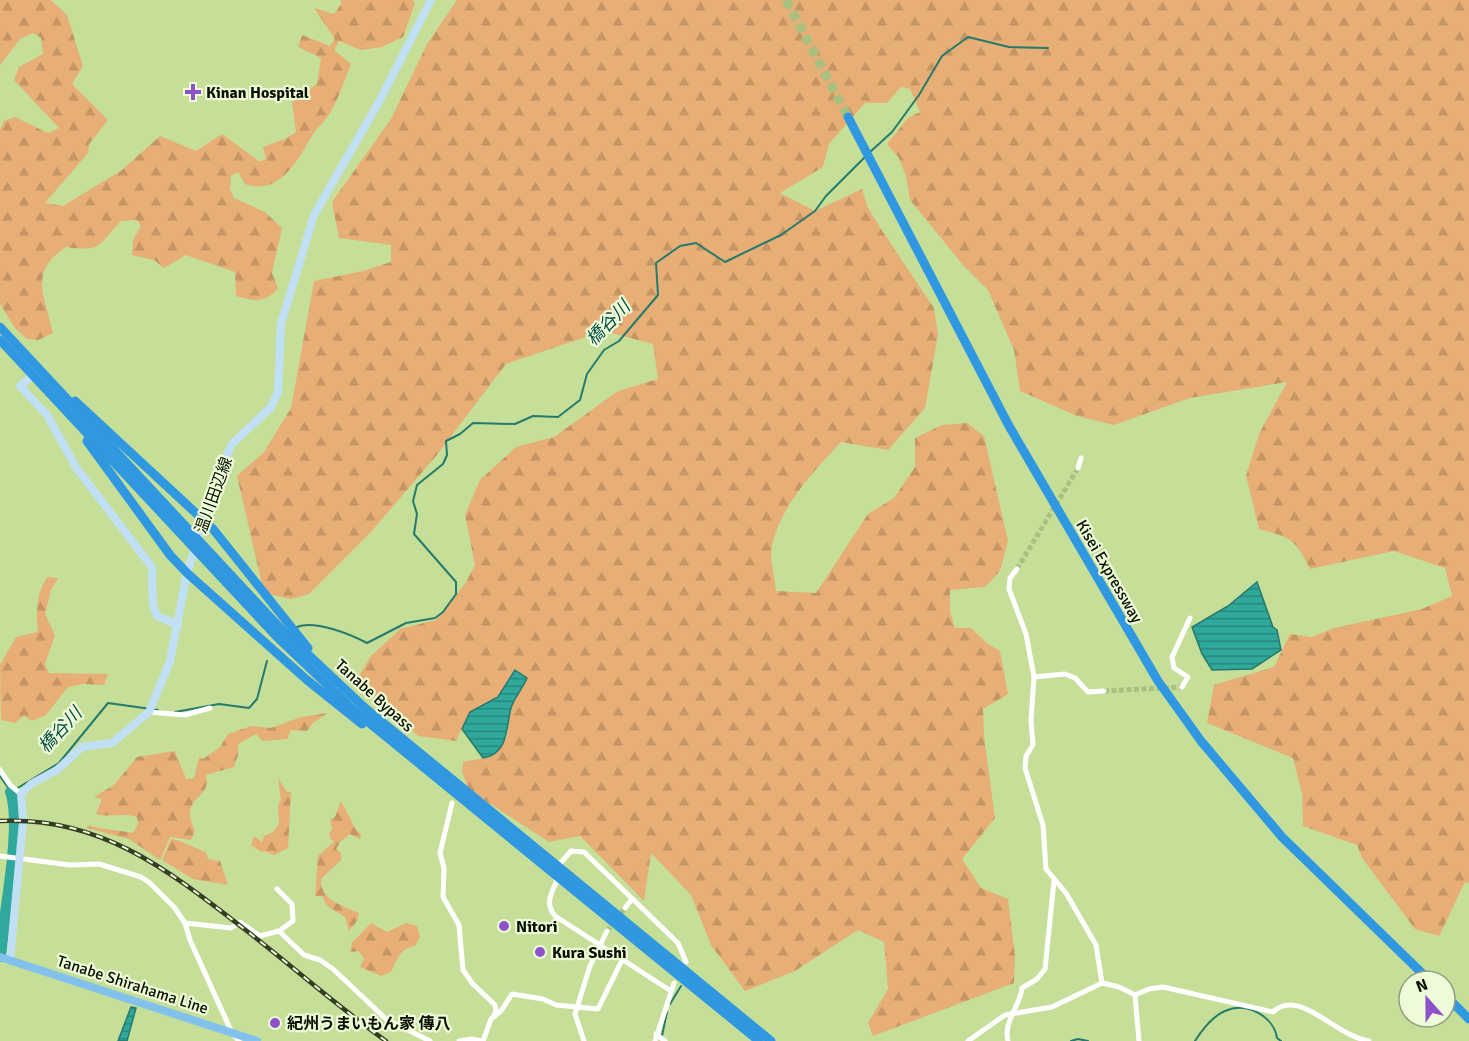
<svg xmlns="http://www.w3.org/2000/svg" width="1469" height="1041" viewBox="0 0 1469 1041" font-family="Signika,'Noto Sans JP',sans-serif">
<defs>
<pattern id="forest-firs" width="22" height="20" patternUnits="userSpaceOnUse" patternTransform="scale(1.5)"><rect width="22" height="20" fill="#e7ae76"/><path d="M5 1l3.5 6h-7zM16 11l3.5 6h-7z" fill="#c59564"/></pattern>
<pattern id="water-rules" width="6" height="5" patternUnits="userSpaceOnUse" patternTransform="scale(1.5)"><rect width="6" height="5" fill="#30a89b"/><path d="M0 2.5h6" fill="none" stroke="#27877c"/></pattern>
</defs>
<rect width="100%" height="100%" fill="#c6df98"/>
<!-- forest -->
<g fill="url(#forest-firs)">
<path d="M0,0H51L67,15L83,66L72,84L108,120L89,144L88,153L45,203L63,206L122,170L160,136L196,151L222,134L260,162L266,159L263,147L285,139L296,132L292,102L317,84L321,58L298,47L302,35L330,46L335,39L314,8L334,14L341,4V0H412L415,3L403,37L382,47L361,50L339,41L334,50L351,64C344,81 338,101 328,116C325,121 320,125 316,130C299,155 283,197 245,184L238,172L231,176L230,189L234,198L265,212L282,228L272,273L278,288C266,304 252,301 236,296L235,272L186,255L164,268L154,260L132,255L133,240L141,226L137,220L121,221C97,246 102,252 66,247C28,272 45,296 53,333L38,340L27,339L15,328L0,304V130L4,121L15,117L48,133L59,128L14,80L19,67L43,54L41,38L33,33L20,39L0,65Z"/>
<path d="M457,0H1469V883L1465,882L1439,936L1415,929L1362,858L1357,845L1303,826L1302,794L1293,758L1207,723L1214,685L1274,667L1290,634L1312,637L1334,628L1422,609L1452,596L1445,568L1394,551L1310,569C1296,539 1290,537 1259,529L1246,476L1259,434L1287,382L1190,398L1114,425L1077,416L1020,391L1014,350L988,290L963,265L910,200L906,176L899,158L887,144L908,118L920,112L910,89L901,87L887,103H865L829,144L823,167L780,193L815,211L862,189L867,206L881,229L934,308L938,335L925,408L888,450L841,442C813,472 782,504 772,545C769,558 775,577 776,591L816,593L868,514L894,498L915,467V438L942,425L967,423L984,436L1008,541L1000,571L985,587L950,590V612L955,628H971L988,644L1000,651L1008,694L983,709L984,737L995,818L962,859L981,888L1008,899L1015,956L1014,983L873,1036L868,1023L888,989L884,942L858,930L795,971L745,991L711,945L691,895L651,853L644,901L580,836L549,842L469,790L462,772L463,762L490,757L507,737L511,706L526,678L515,670L498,697L470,712L456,741L418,736L357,679L371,656L400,629L436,620L465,584L475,565L465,515L480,480L516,447L554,437L618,391L658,379L653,344L604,331L506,364L436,456L371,532L309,594L291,599L264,593L237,476L264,452L291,408L314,281L363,271L391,262V245L339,238L332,202L391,119L427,44Z"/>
<path d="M48,577L58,578L51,590L45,614L55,635L45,664L49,673L108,674L104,685L84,684L68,687L46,715L32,721L24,716L15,723L1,720L0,665L16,637L38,632C36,614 36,591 48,577Z"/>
<path d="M328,713L313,723L307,731L291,730L287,739L263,741L256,734L238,744V755L234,767L206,775C213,801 177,795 195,831L191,840L170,837L160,860L129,839L87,828L88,825C103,830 118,830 133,833L138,824L137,817C124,812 111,818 96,814L102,799L94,797L114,785L137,757L175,751L186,779L194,778L199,757L203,759L220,747L228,734L251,726L271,728L301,717Z"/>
<path d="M278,778L287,792H291L288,848L274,855L265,851L262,852L251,845L254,836L262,842L264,836L273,832L279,824L278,805L281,800Z"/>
<path d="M341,801L356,830L361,834L360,839L350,834L341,841L336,849L341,853V860L321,879C320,901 342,905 359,913L357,921L349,931L345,917L327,906L322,896H315L318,856L334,842L330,838L329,832L332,830L330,820L335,817Z"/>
<path d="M171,839C185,841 193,848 206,852L208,859L220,861L228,885L193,879L162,860Z"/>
<path d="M371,923L387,932L406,923L417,926L420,937L415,946C400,948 397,960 391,972L381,976L360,967L364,958L358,951L350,952L352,943Z"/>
</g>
<!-- water -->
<g fill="url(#water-rules)" stroke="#247a6c" stroke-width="1.5">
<path d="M1257,582L1273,627L1277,630L1281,650L1252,669L1212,670L1202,654L1192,627L1228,606Z"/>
<path d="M515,670L527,678C523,688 514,698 511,708C506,726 509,754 483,758L462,729L470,712L498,697Z"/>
<path d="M131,1007L136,1008L127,1041H118Z"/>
</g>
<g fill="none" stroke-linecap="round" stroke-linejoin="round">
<!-- stream -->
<g stroke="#247a6c" stroke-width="2">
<path d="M870,152L892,132L919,95L942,56L968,37L1009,47L1048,48"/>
<path d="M297,627C315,620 350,634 367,643L406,623L435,618L443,612L456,594V582L414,534L417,514L413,501L417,485L443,464L447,455L446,441L460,434L473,423L515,424L533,416L558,417L580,400L587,374L604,350L619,341L658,295L656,263L680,246L696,243L725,262L781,235L815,211L826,196L866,156"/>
<path d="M175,712L219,704L249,708L257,699L267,661"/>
<path d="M0,776L11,792L59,763L108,703L158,710"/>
<path d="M670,1004L681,986"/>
<path d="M662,1036L667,1012"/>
<path d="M1071,1041L1078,1039L1088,1041"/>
<path d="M1195,1041C1202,1030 1213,1016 1225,1011C1247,1001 1274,1017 1277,1038L1281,1041"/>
</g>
<!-- river -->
<path stroke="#30a89b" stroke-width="12" d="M0,956C4,918 23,824 11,792"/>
<!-- street-tunnel -->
<g stroke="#aac081" stroke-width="5" stroke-dasharray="5 2.5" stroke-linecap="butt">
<path d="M1017,569L1078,468"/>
<path d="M1104,691L1182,687"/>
<path d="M607,931L625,908"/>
</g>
<!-- highway-tunnel -->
<path stroke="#aac081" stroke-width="9" stroke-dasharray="9 4.5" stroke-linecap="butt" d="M786,0L848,117"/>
<!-- street -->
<g stroke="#fff" stroke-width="5">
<path d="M1078,468L1081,458"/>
<path d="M1017,569L1010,578L1009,589L1026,634L1034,677"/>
<path d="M1182,687L1188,677L1174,668L1172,657L1190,618"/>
<path d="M149,712L185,715L210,708"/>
<path d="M0,770L10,785L21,794"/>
<path d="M452,803L440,853L444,868L443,897L459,925L463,970L472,983L495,1005L496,1011L493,1017"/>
<path d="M0,856L70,865L99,864L141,877L150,883L174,907L185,923L190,940L232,1033L239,1041"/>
<path d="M557,867L571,851L584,852L678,943L686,962"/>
<path d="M558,878C552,892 544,903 555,916L671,991"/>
<path d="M625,908L632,899"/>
<path d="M185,923L231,928L240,922L260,936L279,931L293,921L292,904L277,889"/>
<path d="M279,931L304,955L320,960L333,969L386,1019L430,1041"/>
<path d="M1102,983L1096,945L1066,893L1046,869L1043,825L1025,768L1026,756L1033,745L1031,720L1034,677L1065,674L1075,678L1088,692L1104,691"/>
<path d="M1135,995L1149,989L1163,987L1273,1012C1299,987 1335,1036 1369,1041"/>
<path d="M1135,995L1139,1041"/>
<path d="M656,1034L665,1041"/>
<path d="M459,1041L472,1039L482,1041"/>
<path d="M483,1041L491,1019L501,1011L512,994L543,999L556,1005L598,1009L623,958"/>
<path d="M584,1041L575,1014L590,966L607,931"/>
<path d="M655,1041L674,983"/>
<path d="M968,1041L1005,1015L1052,1007L1102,983L1119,987L1135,995"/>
<path d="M1008,1041C1003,1021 1020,1007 1022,988L1037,979L1045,969L1054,881"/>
</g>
<!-- secondary -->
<g stroke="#c1e0f6" stroke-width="8">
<path d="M32,376L20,386L47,415L77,469L152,567L153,605L157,616L178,625"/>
<path d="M10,960L23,821L21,794L31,784L57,770L82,747L112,743L149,712L170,661L187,573L221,468L232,444L271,407L278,392L281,324L314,215L380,100L431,0"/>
</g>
<!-- primary -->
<path stroke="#83c1ed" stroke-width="8" d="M0,957L257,1041"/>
<!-- highway -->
<g stroke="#3098e1" stroke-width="9">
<path d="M848,117L1009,426L1158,681L1201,741L1282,837L1430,981"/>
<path d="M0,327L283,631L365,708L771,1041"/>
<path d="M0,340L277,637L356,712L759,1041"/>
<path d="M75,401L213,529L308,648"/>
<path d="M87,441L170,555L187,573L307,680L362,724"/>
<path d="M1445,995L1469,1019"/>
</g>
<!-- rail casing -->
<g stroke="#333e22" stroke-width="4.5">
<path id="rail" d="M0,821C100,816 168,870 243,928C291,965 337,1006 386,1041"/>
</g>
<!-- rail -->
<use href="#rail" stroke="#eefbd8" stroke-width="2" stroke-dasharray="7" stroke-linecap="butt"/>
</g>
<!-- markers -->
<g fill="#8d52c8" stroke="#eefbd8" stroke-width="2">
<path d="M190 83h6v6h6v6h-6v6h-6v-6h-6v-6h6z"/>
<circle cx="504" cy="926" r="6"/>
<circle cx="540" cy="952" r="6"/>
<circle cx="275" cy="1023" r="6"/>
</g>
<g text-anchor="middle" stroke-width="4.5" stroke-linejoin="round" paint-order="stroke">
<!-- poi labels -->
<g font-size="16" font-weight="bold" fill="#091000" stroke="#eefbd8" text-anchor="start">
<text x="206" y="98">Kinan Hospital</text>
<text x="516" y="932">Nitori</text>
<text x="552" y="958">Kura Sushi</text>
<text x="287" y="1029">紀州うまいもん家 傳八</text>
</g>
<!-- street labels -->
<g font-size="16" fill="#091000" stroke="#eefbd8">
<text transform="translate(213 495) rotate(-70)" y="6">温川田辺線</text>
<text transform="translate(1110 571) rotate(60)" y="6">Kisei Expressway</text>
<text transform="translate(375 695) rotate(42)" y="6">Tanabe Bypass</text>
<text transform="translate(133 984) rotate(18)" y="6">Tanabe Shirahama Line</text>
</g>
<!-- water labels -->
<g font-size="18" font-style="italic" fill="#064d46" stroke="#eefbd8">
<text transform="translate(608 323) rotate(-46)" y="6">橋谷川</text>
<text transform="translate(60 730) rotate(-47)" y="6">橋谷川</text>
</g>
</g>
<!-- north arrow -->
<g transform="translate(1427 999) rotate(339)"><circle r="28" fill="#eefbd8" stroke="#929d82" stroke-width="1.5"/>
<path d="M0-4.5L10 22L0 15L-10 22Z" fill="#8d52c8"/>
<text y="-9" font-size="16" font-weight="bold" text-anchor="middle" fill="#091000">N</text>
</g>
</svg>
